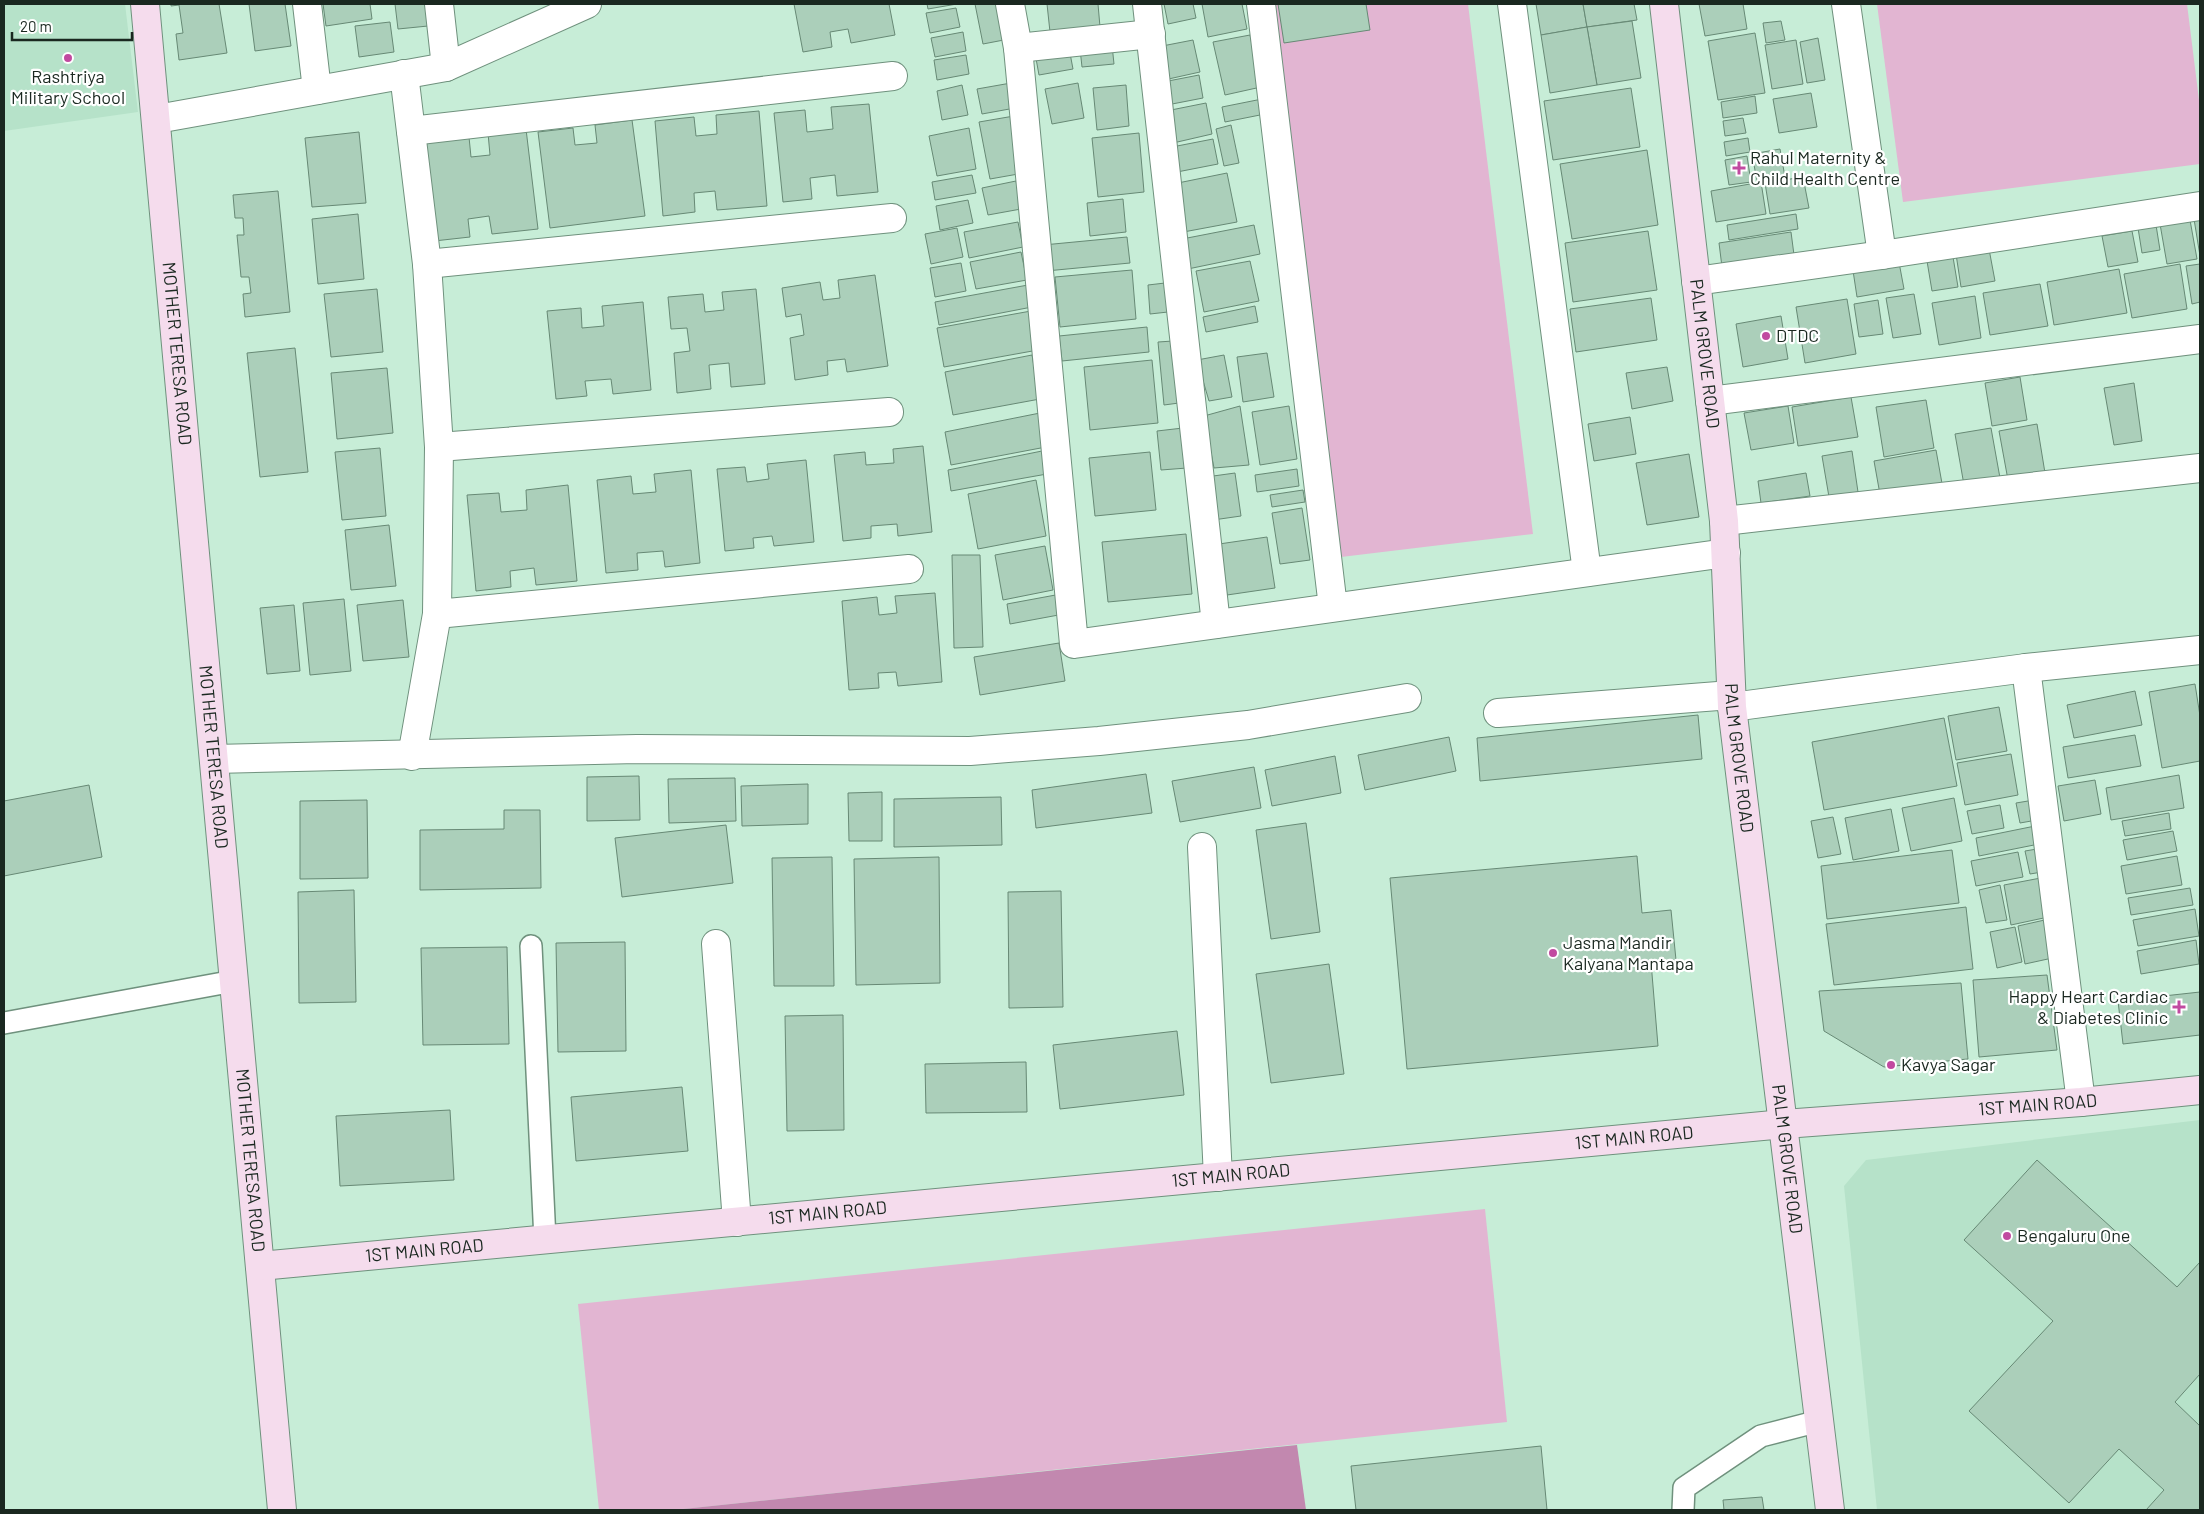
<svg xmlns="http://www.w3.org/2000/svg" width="2204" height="1514" viewBox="0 0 2204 1514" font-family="Barlow,sans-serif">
<rect width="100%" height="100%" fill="#c7edd7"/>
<!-- built -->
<g fill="#b6e2c9">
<path d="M4,4H125L138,112L4,131Z"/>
<path d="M2200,1120V1510H1877L1844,1186L1866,1160Z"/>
</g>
<!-- green -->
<g fill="#e2b5d2">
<path d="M1273,4H1468L1533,534L1341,557Z"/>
<path d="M1877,4H2187L2200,108V164L1903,202Z"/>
<path d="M1485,1209L1507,1422L674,1510H599L578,1304Z"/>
</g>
<!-- forest -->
<path fill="#c288af" d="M1297,1445L1306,1510H674Z"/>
<!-- building -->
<g fill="#abcfba" stroke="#678975">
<path d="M171,4H219L227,53L179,60L176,34L183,33L179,5L171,6Z"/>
<path d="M249,4H285L291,46L255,51Z"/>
<path d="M323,4H370L372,19L326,26Z"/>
<path d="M395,4H425L428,26L398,29Z"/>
<path d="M794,4H889L895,35L851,43L848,29L830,32L832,47L803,52Z"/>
<path d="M927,4H957L928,9Z"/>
<path d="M975,4H1003L1009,39L983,44Z"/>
<path d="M1047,4H1098L1100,27L1050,32Z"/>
<path d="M1164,4H1193L1196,18L1168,24Z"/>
<path d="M1202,4H1242L1247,29L1208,37Z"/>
<path d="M1278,4H1366L1370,30L1284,43Z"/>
<path d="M1536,4H1583L1587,27L1541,35Z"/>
<path d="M1583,4H1634L1637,20L1587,27Z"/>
<path d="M1699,4H1743L1747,29L1705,36Z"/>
<path d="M956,8L960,27L930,33L926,13Z"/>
<path d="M1632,21L1641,78L1597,85L1587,27Z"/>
<path d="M1781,21L1785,40L1766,43L1763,23Z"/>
<path d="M390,22L394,52L359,57L355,26Z"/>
<path d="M1587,27L1597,85L1550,93L1541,35Z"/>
<path d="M963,32L966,51L935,57L931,38Z"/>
<path d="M1755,33L1765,93L1718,100L1708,41Z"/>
<path d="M1250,35L1261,87L1225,95L1213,42Z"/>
<path d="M1818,38L1825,80L1807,83L1800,42Z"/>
<path d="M1193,40L1200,72L1164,80L1157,47Z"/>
<path d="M1796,40L1803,84L1772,89L1765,45Z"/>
<path d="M1112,45L1114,64L1082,67L1080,49Z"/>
<path d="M1069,48L1073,69L1039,75L1035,53Z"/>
<path d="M966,55L969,74L937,80L934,60Z"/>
<path d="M1199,75L1203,98L1167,105L1163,82Z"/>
<path d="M1011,83L1015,108L982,114L977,89Z"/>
<path d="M1078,83L1084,118L1052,124L1045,89Z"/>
<path d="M962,85L968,115L942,120L937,91Z"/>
<path d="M1126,85L1129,126L1097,130L1093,88Z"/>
<path d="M1631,88L1640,147L1553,160L1544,101Z"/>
<path d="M1811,93L1817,127L1779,133L1773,99Z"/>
<path d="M1755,96L1757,113L1723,118L1721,102Z"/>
<path d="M1262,99L1265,114L1225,122L1222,107Z"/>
<path d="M1206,103L1212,134L1173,143L1166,111Z"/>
<path d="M869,104L878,192L837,196L835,175L810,178L812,199L783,202L774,113L805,110L807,132L833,129L831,107Z"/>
<path d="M759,111L767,206L717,210L715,191L694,193L695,212L663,216L655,121L694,117L696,136L717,134L716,115Z"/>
<path d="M1014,116L1024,173L990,179L979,122Z"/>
<path d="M1743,118L1746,133L1725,136L1723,121Z"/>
<path d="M632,120L645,216L550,228L538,132L573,128L575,145L597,143L595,125Z"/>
<path d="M1231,125L1239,163L1224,166L1216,129Z"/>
<path d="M969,128L976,169L937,176L929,136Z"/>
<path d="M526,129L538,229L492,234L489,216L468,219L470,237L434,241L423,142L469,137L471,157L490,155L488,133Z"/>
<path d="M359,132L366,203L312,207L305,138Z"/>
<path d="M1139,133L1144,192L1098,197L1092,138Z"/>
<path d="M1748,138L1750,152L1726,156L1724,142Z"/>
<path d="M1213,139L1218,164L1177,172L1172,147Z"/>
<path d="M1780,149L1785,177L1757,181L1752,154Z"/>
<path d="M1647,150L1658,225L1572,239L1560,164Z"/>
<path d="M1747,156L1751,182L1729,185L1725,160Z"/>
<path d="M1227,173L1237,222L1178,233L1168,185Z"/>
<path d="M972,175L976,193L935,200L932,182Z"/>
<path d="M1803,177L1809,208L1770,214L1765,183Z"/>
<path d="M1016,181L1021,209L988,215L982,188Z"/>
<path d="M1761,182L1766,214L1716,222L1711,191Z"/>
<path d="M278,191L290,312L245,317L243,294L251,293L249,277H241L237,235H244L243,218H235L233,195Z"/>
<path d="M1123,199L1126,232L1090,236L1087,203Z"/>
<path d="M968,200L973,223L940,230L936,206Z"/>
<path d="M358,214L364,279L318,284L312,219Z"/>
<path d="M1796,214L1798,229L1729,240L1727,225Z"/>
<path d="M2200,218V256L2194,219Z"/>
<path d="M2190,220L2197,259L2167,264L2160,224Z"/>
<path d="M1018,222L1023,247L969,258L964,232Z"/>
<path d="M1254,225L1260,254L1183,270L1177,240Z"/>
<path d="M2156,225L2160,250L2142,253L2138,228Z"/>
<path d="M957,228L963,257L931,264L925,234Z"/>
<path d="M1648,231L1657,290L1573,302L1565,243Z"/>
<path d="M2132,231L2138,262L2108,267L2102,236Z"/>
<path d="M1791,232L1794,255L1722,267L1719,243Z"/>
<path d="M1127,237L1130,263L1046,271L1043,245Z"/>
<path d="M1989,249L1995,281L1961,287L1956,254Z"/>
<path d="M1021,252L1027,280L976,289L970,262Z"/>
<path d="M1898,257L1904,289L1857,297L1852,264Z"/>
<path d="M1953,257L1958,287L1932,291L1927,261Z"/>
<path d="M1250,261L1259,301L1204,312L1196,271Z"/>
<path d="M961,263L966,291L935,297L930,268Z"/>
<path d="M2180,264L2187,309L2132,318L2124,274Z"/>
<path d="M2200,264V302L2192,304L2186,266Z"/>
<path d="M2119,269L2127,313L2054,325L2047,282Z"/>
<path d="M1132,270L1136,319L1060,327L1055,277Z"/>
<path d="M875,275L888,366L847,372L845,359L827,361L828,375L795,380L790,338L804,335L801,314L786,317L782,288L820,282L823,300L840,298L838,280Z"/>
<path d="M1165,283L1168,312L1150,314L1148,285Z"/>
<path d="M2040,284L2048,326L1990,335L1983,293Z"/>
<path d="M1028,285L1032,307L939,325L935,302Z"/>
<path d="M377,289L383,352L331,357L324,294Z"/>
<path d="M756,289L765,384L731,387L729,363L709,365L711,389L677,393L674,353L690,351L687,328L671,329L668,297L703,294L705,312L724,310L722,292Z"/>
<path d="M1914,294L1921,334L1893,338L1886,298Z"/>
<path d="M1975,296L1981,338L1939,345L1932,303Z"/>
<path d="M1651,298L1657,340L1576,352L1570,309Z"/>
<path d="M1847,299L1856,354L1805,363L1796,307Z"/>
<path d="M1878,300L1883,334L1859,337L1854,304Z"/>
<path d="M643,302L651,390L613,394L611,379L585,381L587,396L556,399L547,311L581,308L582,328L604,326L602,306Z"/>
<path d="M1255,306L1258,322L1206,332L1203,317Z"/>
<path d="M1031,311L1038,350L944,367L937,328Z"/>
<path d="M1781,316L1788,359L1743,367L1736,324Z"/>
<path d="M1147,327L1149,352L1062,361L1059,336Z"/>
<path d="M1173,341L1179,403L1164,405L1158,342Z"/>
<path d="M295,348L308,472L260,477L247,353Z"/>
<path d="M1267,353L1274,397L1243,402L1237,357Z"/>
<path d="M1032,355L1040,399L953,415L945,372Z"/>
<path d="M1224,355L1232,397L1209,401L1197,360Z"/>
<path d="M1152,360L1158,423L1090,430L1084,367Z"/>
<path d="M1667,367L1673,401L1632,409L1626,373Z"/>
<path d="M387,368L393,433L337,439L331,373Z"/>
<path d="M2020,377L2027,420L1992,426L1985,383Z"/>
<path d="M2134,383L2142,441L2114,445L2104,388Z"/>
<path d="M1851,397L1858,437L1798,446L1792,407Z"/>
<path d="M1926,400L1934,448L1884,457L1876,407Z"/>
<path d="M1240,406L1249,465L1214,468L1204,416Z"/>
<path d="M1289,406L1297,459L1260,465L1252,412Z"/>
<path d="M1788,406L1794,443L1751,450L1744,413Z"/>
<path d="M1040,413L1046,447L951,465L945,432Z"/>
<path d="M1630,417L1636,454L1594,461L1588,424Z"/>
<path d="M2037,424L2045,473L2008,480L1999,431Z"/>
<path d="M1183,428L1187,468L1161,470L1157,431Z"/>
<path d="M1991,428L2000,478L1964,485L1955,434Z"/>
<path d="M923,446L932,532L898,536L897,524L871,526V538L843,541L834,455L865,452L866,465L894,463L893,449Z"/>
<path d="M380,448L386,516L342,520L335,452Z"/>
<path d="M1936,450L1943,489L1881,500L1874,461Z"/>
<path d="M1042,451L1047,474L951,491L948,470Z"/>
<path d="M1852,451L1858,492L1829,497L1822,456Z"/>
<path d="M1150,452L1156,510L1095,516L1089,458Z"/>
<path d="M1689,454L1699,517L1647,525L1636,463Z"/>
<path d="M806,460L814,542L774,546L772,536L753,538L754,548L725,551L717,469L745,467L747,482L769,479L767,464Z"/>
<path d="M1297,469L1299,486L1257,492L1255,475Z"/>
<path d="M691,470L700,563L665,567L663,551L637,553L638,570L606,573L597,480L631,476L633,494L656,492L654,474Z"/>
<path d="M1235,473L1241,516L1213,520L1206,477Z"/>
<path d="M1806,473L1810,496L1761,503L1758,481Z"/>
<path d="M1036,480L1046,536L978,549L968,494Z"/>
<path d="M568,485L577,581L536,585L534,568L510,571L511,587L476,591L467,495L499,493L501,512L527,510L526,490Z"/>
<path d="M1303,490L1305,502L1272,507L1270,495Z"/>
<path d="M1302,508L1310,560L1280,564L1272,513Z"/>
<path d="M389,525L396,586L351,590L345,530Z"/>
<path d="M1186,534L1192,594L1108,602L1102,542Z"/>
<path d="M1267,537L1275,588L1227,595L1219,544Z"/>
<path d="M1045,546L1053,590L1003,600L995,555Z"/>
<path d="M952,555H980L983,647L954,648Z"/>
<path d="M935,593L942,682L898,686L896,672L878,673L879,688L849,690L842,601L877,597L879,615L897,613L895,596Z"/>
<path d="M1061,594L1064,614L1010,624L1007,604Z"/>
<path d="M344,599L351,671L310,675L303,603Z"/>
<path d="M403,600L409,657L363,661L357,605Z"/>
<path d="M294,605L300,671L267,674L260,608Z"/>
<path d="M1059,643L1065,681L980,695L974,657Z"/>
<path d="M2195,684L2200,716V761L2162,768L2149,692Z"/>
<path d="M2135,691L2142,725L2074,738L2067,705Z"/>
<path d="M1999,707L2007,751L1956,760L1948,716Z"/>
<path d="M1698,715L1702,759L1480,781L1477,738Z"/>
<path d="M1944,718L1957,786L1824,810L1812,742Z"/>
<path d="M2135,735L2141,766L2068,778L2063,747Z"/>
<path d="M1449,737L1456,771L1365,790L1358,755Z"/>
<path d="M2011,754L2018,795L1965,805L1957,763Z"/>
<path d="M1335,756L1341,793L1272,806L1265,770Z"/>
<path d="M1254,767L1261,808L1180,822L1172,781Z"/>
<path d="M1146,774L1152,813L1036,828L1032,790Z"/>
<path d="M2179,775L2184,808L2111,820L2106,788Z"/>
<path d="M639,776L640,820L587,821V777Z"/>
<path d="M735,778L736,821L669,823L668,779Z"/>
<path d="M2095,780L2101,814L2064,821L2058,786Z"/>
<path d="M808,784V824L742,826L741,786Z"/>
<path d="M89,785L102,857L4,876V801Z"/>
<path d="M882,792V841H849L848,793Z"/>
<path d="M1001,797L1002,845L894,847V799Z"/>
<path d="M1954,798L1962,841L1911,851L1902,808Z"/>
<path d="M367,800L368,878L300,879V801Z"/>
<path d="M2034,800L2037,820L2020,823L2016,803Z"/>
<path d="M2000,805L2004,828L1972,834L1967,811Z"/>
<path d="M1891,809L1899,851L1853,860L1845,818Z"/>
<path d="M504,810H540L541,888L420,890V830L504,829Z"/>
<path d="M2169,813L2171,829L2125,836L2122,821Z"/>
<path d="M1833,817L1841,854L1818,858L1811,821Z"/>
<path d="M1306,823L1320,932L1271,939L1256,830Z"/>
<path d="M726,825L733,883L622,897L615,838Z"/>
<path d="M2040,825L2044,843L1979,856L1976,838Z"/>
<path d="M2173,831L2177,851L2127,860L2123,840Z"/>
<path d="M2043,848L2048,871L2030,874L2025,851Z"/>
<path d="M1952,850L1959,903L1827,919L1821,866Z"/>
<path d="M2018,852L2023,877L1976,886L1971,861Z"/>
<path d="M1637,856L1642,913L1671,910L1676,960L1651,962L1658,1046L1407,1069L1390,878Z"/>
<path d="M2177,856L2182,885L2126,894L2121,866Z"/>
<path d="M832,857L834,986H774L772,858Z"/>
<path d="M939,857L940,983L856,985L854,859Z"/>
<path d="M2046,877L2053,916L2011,925L2004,885Z"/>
<path d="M2000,885L2007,920L1986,923L1979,890Z"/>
<path d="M2190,888L2193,905L2131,915L2128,898Z"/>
<path d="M354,890L356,1002L299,1003L298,892Z"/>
<path d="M1061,891L1063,1007L1009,1008L1008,892Z"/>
<path d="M1966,907L1973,969L1834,985L1826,924Z"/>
<path d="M2195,909L2199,936L2138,946L2133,920Z"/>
<path d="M2049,919L2057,957L2025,964L2018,926Z"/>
<path d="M2015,927L2022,962L1997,968L1990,932Z"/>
<path d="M2196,940L2199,964L2141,974L2137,951Z"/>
<path d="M625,942L626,1051L558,1052L556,943Z"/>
<path d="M507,947L509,1044L423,1045L421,948Z"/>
<path d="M1329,964L1344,1074L1271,1083L1256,974Z"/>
<path d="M2047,975L2057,1050L1979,1057L1973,980Z"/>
<path d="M1961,983L1968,1059L1884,1067L1824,1031L1819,991Z"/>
<path d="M2200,992V1035L2123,1044L2118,1001Z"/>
<path d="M843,1015L844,1130L787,1131L785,1016Z"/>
<path d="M1177,1031L1184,1095L1060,1109L1053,1045Z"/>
<path d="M1026,1062L1027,1112L926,1113L925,1064Z"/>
<path d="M682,1087L688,1151L576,1161L571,1097Z"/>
<path d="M450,1110L454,1180L340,1186L336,1116Z"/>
<path d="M2037,1160L2177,1287L2200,1262V1374L2175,1402L2200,1426V1510H2146L2164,1490L2119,1449L2069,1503L1969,1411L2053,1321L1964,1240Z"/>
<path d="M1541,1446L1547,1510H1356L1351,1466Z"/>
<path d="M1762,1497L1764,1510H1724L1723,1500Z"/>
</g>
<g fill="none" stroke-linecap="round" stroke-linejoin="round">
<!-- lane casing -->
<g stroke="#6f917d" stroke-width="24">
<g id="lane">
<path d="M531,946L545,1240"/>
<path d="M4,1023L234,981"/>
<path d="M1683,1510L1684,1488L1761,1436L1819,1421"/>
</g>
</g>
<!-- street casing -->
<g stroke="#6f917d" stroke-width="30">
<g id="street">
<path d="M307,4L317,90"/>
<path d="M439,4L446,67"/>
<path d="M1010,4L1018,48L1074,644L1726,553"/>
<path d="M1147,4L1216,624"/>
<path d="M1261,4L1333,607"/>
<path d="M1512,4L1587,572"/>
<path d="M1846,4L1882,255"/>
<path d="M1018,48L1151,34"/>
<path d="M404,74L427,264L439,447L437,614L909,569"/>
<path d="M157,119L446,67L587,4"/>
<path d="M411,131L893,76"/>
<path d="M427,264L892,218"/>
<path d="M1696,281L1882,255L2200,206"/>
<path d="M1710,401L2200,339"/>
<path d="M439,447L889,412"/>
<path d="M1724,521L2200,468"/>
<path d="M2026,668L2081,1102"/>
<path d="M1732,707L2026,668L2200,650"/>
<path d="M1498,713L1731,695"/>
<path d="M412,756L437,614"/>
<path d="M214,759L637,749L970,751L1099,741L1248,725L1407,698"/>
<path d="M1202,847L1218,1177"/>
<path d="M716,944L737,1222"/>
</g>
</g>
<!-- secondary casing -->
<g stroke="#6f917d" stroke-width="30">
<g id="secondary">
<path id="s1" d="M145,4L282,1510"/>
<path id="s2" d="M1664,4L1724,521L1732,707L1830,1510"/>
<path id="s3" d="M260,1266L1784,1124L2081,1102L2200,1090"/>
</g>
</g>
<!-- lane -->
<use href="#lane" stroke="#fff" stroke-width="21"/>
<!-- street -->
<use href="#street" stroke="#fff" stroke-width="28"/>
<!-- secondary -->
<use href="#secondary" stroke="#f5dced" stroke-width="28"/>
</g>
<!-- markers -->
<g fill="#c14aa0" stroke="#fff" stroke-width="2">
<circle cx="68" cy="58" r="5"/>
<path d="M1736.5 160.5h5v5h5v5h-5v5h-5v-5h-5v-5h5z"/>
<circle cx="1766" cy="336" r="5"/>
<circle cx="1553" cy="953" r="5"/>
<path d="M2176.5 999.5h5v5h5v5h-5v5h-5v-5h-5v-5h5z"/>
<circle cx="1891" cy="1065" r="5"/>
<circle cx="2007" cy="1236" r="5"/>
</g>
<g text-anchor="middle" stroke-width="4.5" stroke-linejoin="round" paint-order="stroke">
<!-- poi labels -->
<g font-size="18" fill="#1a2820" stroke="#fff" text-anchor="start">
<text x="68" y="83" text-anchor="middle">Rashtriya<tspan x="68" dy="21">Military School</tspan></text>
<text x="1750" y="164">Rahul Maternity &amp;<tspan x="1750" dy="21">Child Health Centre</tspan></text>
<text x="1776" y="342">DTDC</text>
<text x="1563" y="949">Jasma Mandir<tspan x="1563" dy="21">Kalyana Mantapa</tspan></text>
<text x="2168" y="1003" text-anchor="end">Happy Heart Cardiac<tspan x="2168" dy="21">&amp; Diabetes Clinic</tspan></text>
<text x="1901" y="1071">Kavya Sagar</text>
<text x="2017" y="1242">Bengaluru One</text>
</g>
<!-- street labels -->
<g font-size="18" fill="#1a2820" stroke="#fff">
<text dy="6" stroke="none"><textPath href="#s1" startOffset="351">MOTHER TERESA ROAD</textPath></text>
<text dy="6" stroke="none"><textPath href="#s2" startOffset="352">PALM GROVE ROAD</textPath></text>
<text dy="6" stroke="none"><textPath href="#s1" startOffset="756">MOTHER TERESA ROAD</textPath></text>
<text dy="6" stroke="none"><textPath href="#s2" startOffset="758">PALM GROVE ROAD</textPath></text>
<text dy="6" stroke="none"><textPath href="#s3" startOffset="1785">1ST MAIN ROAD</textPath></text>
<text dy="6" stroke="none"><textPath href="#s3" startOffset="1380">1ST MAIN ROAD</textPath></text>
<text dy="6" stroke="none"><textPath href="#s1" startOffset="1161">MOTHER TERESA ROAD</textPath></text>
<text dy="6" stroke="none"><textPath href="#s2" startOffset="1162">PALM GROVE ROAD</textPath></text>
<text dy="6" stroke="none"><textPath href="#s3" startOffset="975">1ST MAIN ROAD</textPath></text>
<text dy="6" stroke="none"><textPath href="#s3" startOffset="570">1ST MAIN ROAD</textPath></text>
<text dy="6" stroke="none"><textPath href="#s3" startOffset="165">1ST MAIN ROAD</textPath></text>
</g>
</g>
<!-- border -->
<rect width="2204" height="1514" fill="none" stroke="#1a2820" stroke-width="10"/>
<!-- scale -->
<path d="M12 32v8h120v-8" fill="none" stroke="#1a2820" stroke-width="2.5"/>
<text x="20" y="32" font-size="15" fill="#1a2820" stroke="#ffffff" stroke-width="4" paint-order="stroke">20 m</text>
</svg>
